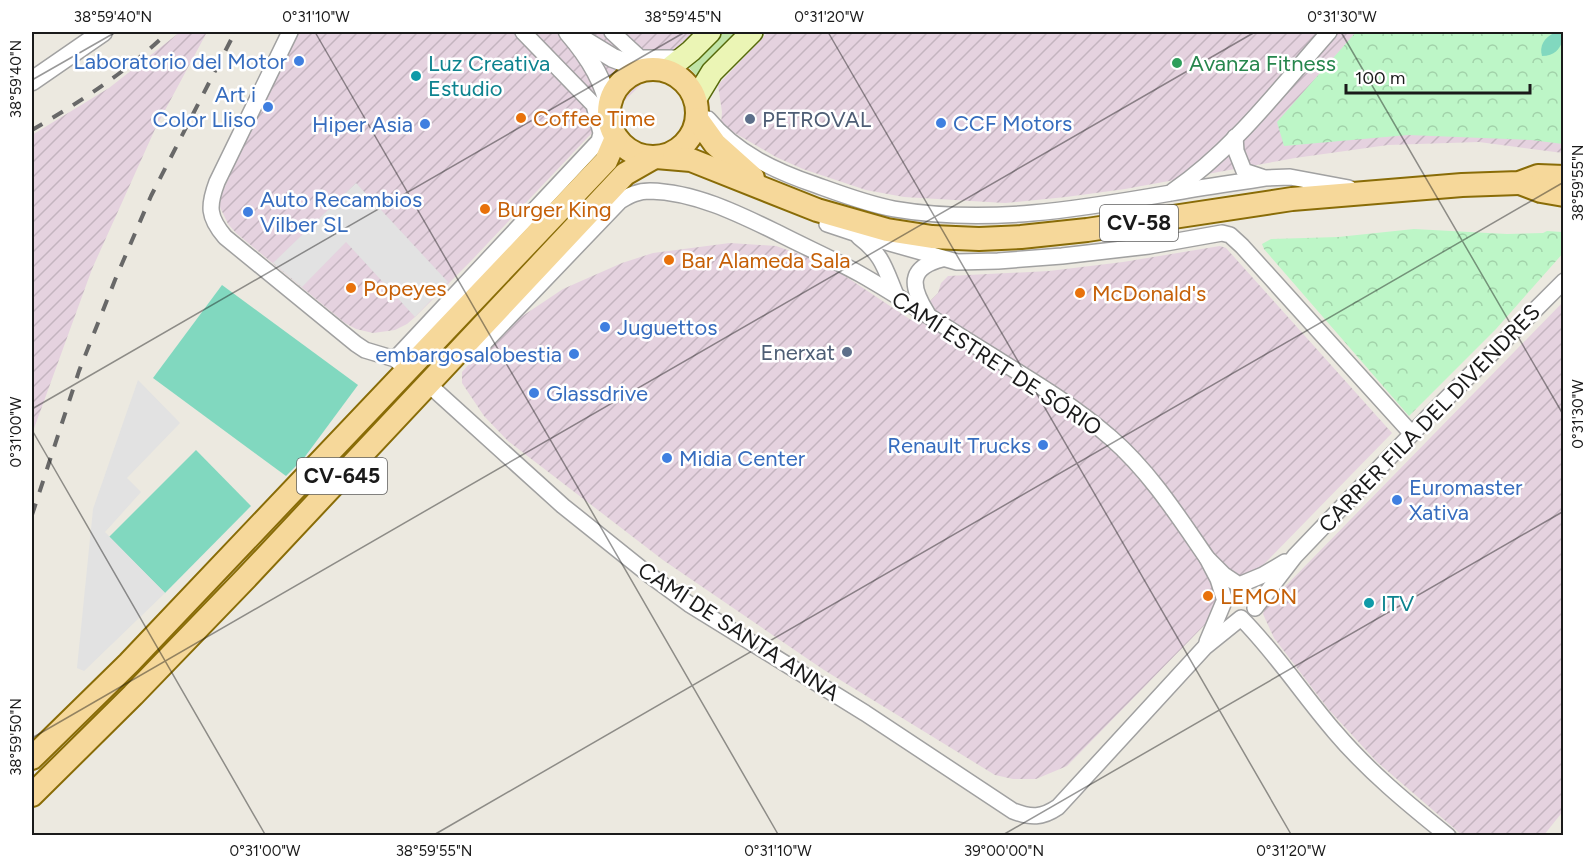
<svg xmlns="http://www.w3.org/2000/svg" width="1595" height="867" viewBox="0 0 1595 867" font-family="Figtree,sans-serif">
<defs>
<pattern id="industrial-furrows" width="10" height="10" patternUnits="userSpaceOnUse" patternTransform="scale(1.5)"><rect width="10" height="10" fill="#e5d2df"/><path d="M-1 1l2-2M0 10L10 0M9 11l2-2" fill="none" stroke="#c4b4bf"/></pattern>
<pattern id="park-crowns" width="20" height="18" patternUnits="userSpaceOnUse" patternTransform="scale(1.5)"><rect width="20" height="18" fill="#bdf6c7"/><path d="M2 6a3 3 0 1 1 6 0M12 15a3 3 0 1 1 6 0" fill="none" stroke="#a2d2aa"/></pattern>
</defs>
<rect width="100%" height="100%" fill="#ece9e0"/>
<!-- industrial -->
<g fill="url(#industrial-furrows)">
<path d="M180,32H207L156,127L92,269L32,434V135L109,88Z"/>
<path d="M299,32H694L589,136L471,261L415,317L407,324L395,330L373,333L356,329L345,323L236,233L228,224L218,203L236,160Z"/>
<path d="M768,32H1563V153L1479,142L1388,145L1295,158L1125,189L1066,197L1005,203L904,197L866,190L803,169L776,157L721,125L722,112L718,85Z"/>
<path d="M730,243L776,246L813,259L842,274L911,320L938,293L941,283L948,276L1049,271L1123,262L1220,246L1226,248L1392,433L1067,766L1036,779H1013L995,775L824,670L663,560L508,441L484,416L462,383V372L481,351L515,321L563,289L622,263L653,253Z"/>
<path d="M1563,302L1564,810L1544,835H1462L1377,762L1329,710L1274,638L1263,614L1266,606Z"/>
</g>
<!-- grass -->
<path fill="#bfe4a7" d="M719,32H745L699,79L687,65Z"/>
<!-- park -->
<g fill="url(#park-crowns)">
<path d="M1356,32H1563V144L1531,140L1408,135L1284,146L1277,122Z"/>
<path d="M1414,229L1507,234L1543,233L1547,231L1562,232H1563L1564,252L1496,329L1409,416L1264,249L1262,244L1271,239L1338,237Z"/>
</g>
<!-- pitch -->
<g fill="#81d8bf">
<path d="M1554,33H1560L1563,38C1561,49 1554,56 1542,56C1539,46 1544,38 1554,33Z"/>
<path d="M222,285L358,385L304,458L286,476L153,378Z"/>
<path d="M196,450L251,506L165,593L109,537Z"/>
</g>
<!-- parking -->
<g fill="#e2e2e2">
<path d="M356,183L448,282L415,317L346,242L302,287L273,263Z"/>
<path d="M138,380L180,423L127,478L141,492L105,532L165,593L84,671L77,668L93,509Z"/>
</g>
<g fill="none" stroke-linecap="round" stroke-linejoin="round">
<!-- minor casing -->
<g stroke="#a1a1a1" stroke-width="18">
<g id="minor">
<path d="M290,32L217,182C208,206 208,217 225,237L356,344L365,350L395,359L407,370"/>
<path d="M612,32L640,58H682"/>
<path d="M708,119C736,153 775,171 816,185C841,194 867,204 894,209C988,225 1079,209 1171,193C1202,187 1234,183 1265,178L1290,177L1349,188"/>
<path d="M1235,137L1236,151L1244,171L1262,177"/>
<path d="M1173,191C1234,149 1281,86 1329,32"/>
<path d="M827,224L854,233L957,262L998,261L1062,256L1149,246L1222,233L1230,235L1242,246L1412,434"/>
<path d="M859,237C883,255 885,269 896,295"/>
<path d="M927,313C911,287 907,268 942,259"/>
<path d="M462,351L483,344L620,201C630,195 638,191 650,191C695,192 739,214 778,233C805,247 833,259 860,274C899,296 937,322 976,346C1022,375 1070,402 1111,438C1150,472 1178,516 1207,558"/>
<path d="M395,359L599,141L601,133L594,105L523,32"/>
<path d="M427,383L563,506L648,574L689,604L865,713L1013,811C1031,818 1042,818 1058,807L1205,647L1241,618C1276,653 1303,695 1335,732C1368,771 1408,804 1448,836"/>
<path d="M1224,598L1218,579L1207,558L1224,575L1239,585L1263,575L1285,562"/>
<path d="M1255,608L1295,556L1428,417L1564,281"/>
<path d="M1207,642L1223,604"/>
</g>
</g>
<!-- tertiary casing -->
<g stroke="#a1a1a1" stroke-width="21">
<g id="tertiary">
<path d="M568,32C587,54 605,80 609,109"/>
<path d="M577,36L613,58L645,70"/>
<path d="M32,81L103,32"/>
</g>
</g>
<!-- secondary casing -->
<g stroke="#55690a" stroke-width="24">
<g id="secondary">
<path d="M666,71L691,51L710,32"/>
<path d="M695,100L712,72L752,32"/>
</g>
</g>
<!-- primary casing -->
<g stroke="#896c07" stroke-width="26">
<g id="primary">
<circle cx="653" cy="113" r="44"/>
<path d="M697,119L715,144L753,178"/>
<path d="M656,157L691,160L817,210L887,230L932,237L979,239L1021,237L1087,230L1292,199L1462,185L1519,183L1538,176L1564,177"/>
<path d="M1520,183L1541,191L1564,195"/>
<path d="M32,758L129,663L606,161L616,138"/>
<path d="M32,795L133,695L246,578L625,174L653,158"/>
</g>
</g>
<!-- minor -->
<use href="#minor" stroke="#fff" stroke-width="15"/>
<!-- tertiary -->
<use href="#tertiary" stroke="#fff" stroke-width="18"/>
<!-- secondary -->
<use href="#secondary" stroke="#ebf5b5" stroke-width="21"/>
<!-- primary -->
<use href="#primary" stroke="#f6d89a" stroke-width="22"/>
<!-- rail -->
<g stroke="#686868" stroke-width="4" stroke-dasharray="12 12" stroke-linecap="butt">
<path d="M32,130C80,102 128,71 168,32"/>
<path d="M32,515L79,371L115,280L151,196L235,32"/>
</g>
</g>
<!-- ticks -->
<path fill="none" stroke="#1a1a1a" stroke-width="1.5" stroke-opacity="0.45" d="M315,32L779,836M828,32L1292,836M1341,32L1564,416M32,80L116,32M32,409L685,32M32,430L266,836M32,738L1255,32M432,836L1564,182M1001,836L1564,511"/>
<!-- markers -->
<g fill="#3f7fe0" stroke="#fff" stroke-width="2">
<circle cx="299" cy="61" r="6"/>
<circle cx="268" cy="107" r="6"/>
<circle cx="941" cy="123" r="6"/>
<circle cx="425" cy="124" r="6"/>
<circle cx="248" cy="212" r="6"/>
<circle cx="605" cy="327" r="6"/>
<circle cx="574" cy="354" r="6"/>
<circle cx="534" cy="393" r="6"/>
<circle cx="1043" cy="445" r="6"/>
<circle cx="667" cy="458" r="6"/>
<circle cx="1397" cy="500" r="6"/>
</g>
<circle fill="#2e9e5b" stroke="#fff" stroke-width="2" cx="1177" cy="63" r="6"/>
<g fill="#0f9aa8" stroke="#fff" stroke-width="2">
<circle cx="416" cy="76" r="6"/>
<circle cx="1369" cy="603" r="6"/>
</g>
<g fill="#e8710a" stroke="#fff" stroke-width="2">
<circle cx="521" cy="118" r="6"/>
<circle cx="485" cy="209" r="6"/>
<circle cx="669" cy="260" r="6"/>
<circle cx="351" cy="288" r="6"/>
<circle cx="1080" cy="293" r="6"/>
<circle cx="1208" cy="596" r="6"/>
</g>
<g fill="#5c6f8a" stroke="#fff" stroke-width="2">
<circle cx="750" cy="119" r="6"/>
<circle cx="847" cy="352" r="6"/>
</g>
<g text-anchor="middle" stroke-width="5" stroke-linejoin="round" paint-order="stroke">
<!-- shield labels -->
<g fill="#fff" stroke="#5f5f5f" stroke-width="1.5">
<rect x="1100" y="205" width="78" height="36" rx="4.5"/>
<rect x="297" y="458" width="90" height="36" rx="4.5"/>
</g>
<g font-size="21" font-weight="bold" fill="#1a1a1a">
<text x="1139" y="230">CV-58</text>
<text x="342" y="483">CV-645</text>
</g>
<!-- shop labels -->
<g font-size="22" fill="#366cbe" stroke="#fff" text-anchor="start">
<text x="287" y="69" text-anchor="end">Laboratorio del Motor</text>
<text x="256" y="102" text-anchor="end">Art i<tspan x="256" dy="25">Color Lliso</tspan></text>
<text x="953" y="131">CCF Motors</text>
<text x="413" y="132" text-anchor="end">Hiper Asia</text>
<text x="260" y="207">Auto Recambios<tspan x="260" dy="25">Vilber SL</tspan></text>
<text x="617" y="335">Juguettos</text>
<text x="562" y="362" text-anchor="end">embargosalobestia</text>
<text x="546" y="401">Glassdrive</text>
<text x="1031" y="453" text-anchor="end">Renault Trucks</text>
<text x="679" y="466">Midia Center</text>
<text x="1409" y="495">Euromaster<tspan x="1409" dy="25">Xativa</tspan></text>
</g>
<!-- culture labels -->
<g font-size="22" fill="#0d838f" stroke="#fff" text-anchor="start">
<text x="428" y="71">Luz Creativa<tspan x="428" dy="25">Estudio</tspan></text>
<text x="1381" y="611">ITV</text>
</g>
<!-- leisure labels -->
<g font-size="22" fill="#27864d" stroke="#fff" text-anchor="start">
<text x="1189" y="71">Avanza Fitness</text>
</g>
<!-- food labels -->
<g font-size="22" fill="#c56008" stroke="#fff" text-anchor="start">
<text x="533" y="126">Coffee Time</text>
<text x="497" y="217">Burger King</text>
<text x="681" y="268">Bar Alameda Sala</text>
<text x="363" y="296">Popeyes</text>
<text x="1092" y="301">McDonald's</text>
<text x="1220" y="604">LEMON</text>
</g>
<!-- service labels -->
<g font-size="22" fill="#4e5e75" stroke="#fff" text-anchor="start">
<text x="762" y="127">PETROVAL</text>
<text x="835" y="360" text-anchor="end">Enerxat</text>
</g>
<!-- street labels -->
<g font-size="22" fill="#1a1a1a" stroke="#fff">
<text transform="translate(997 363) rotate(33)" y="8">CAMÍ ESTRET DE SÓRIO</text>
<text transform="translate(1429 418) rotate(-46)" y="8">CARRER FILA DEL DIVENDRES</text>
<text transform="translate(739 631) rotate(33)" y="8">CAMÍ DE SANTA ANNA</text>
</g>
</g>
<!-- border -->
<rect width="1595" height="867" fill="none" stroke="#ffffff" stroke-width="66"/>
<!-- scale -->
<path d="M1346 84v9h184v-9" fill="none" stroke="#1a1a1a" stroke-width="3"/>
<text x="1355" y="84" font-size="18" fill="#1a1a1a" stroke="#ffffff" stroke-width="4.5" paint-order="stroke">100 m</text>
<rect x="33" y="33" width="1529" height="801" fill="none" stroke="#1a1a1a" stroke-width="2"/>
<g font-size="15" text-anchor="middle" fill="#1a1a1a">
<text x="113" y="22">38°59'40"N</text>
<text x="316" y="22">0°31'10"W</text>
<text x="683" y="22">38°59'45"N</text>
<text x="829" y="22">0°31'20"W</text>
<text x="1342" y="22">0°31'30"W</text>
<text transform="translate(16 79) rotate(-90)" y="5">38°59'40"N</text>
<text transform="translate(1578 183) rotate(-90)" y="5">38°59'55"N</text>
<text transform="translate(1578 414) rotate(-90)" y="5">0°31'30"W</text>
<text transform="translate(16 432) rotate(-90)" y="5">0°31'00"W</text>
<text transform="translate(16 737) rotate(-90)" y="5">38°59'50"N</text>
<text x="265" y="856">0°31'00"W</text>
<text x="434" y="856">38°59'55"N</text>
<text x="778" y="856">0°31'10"W</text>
<text x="1004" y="856">39°00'00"N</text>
<text x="1291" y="856">0°31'20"W</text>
</g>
</svg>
